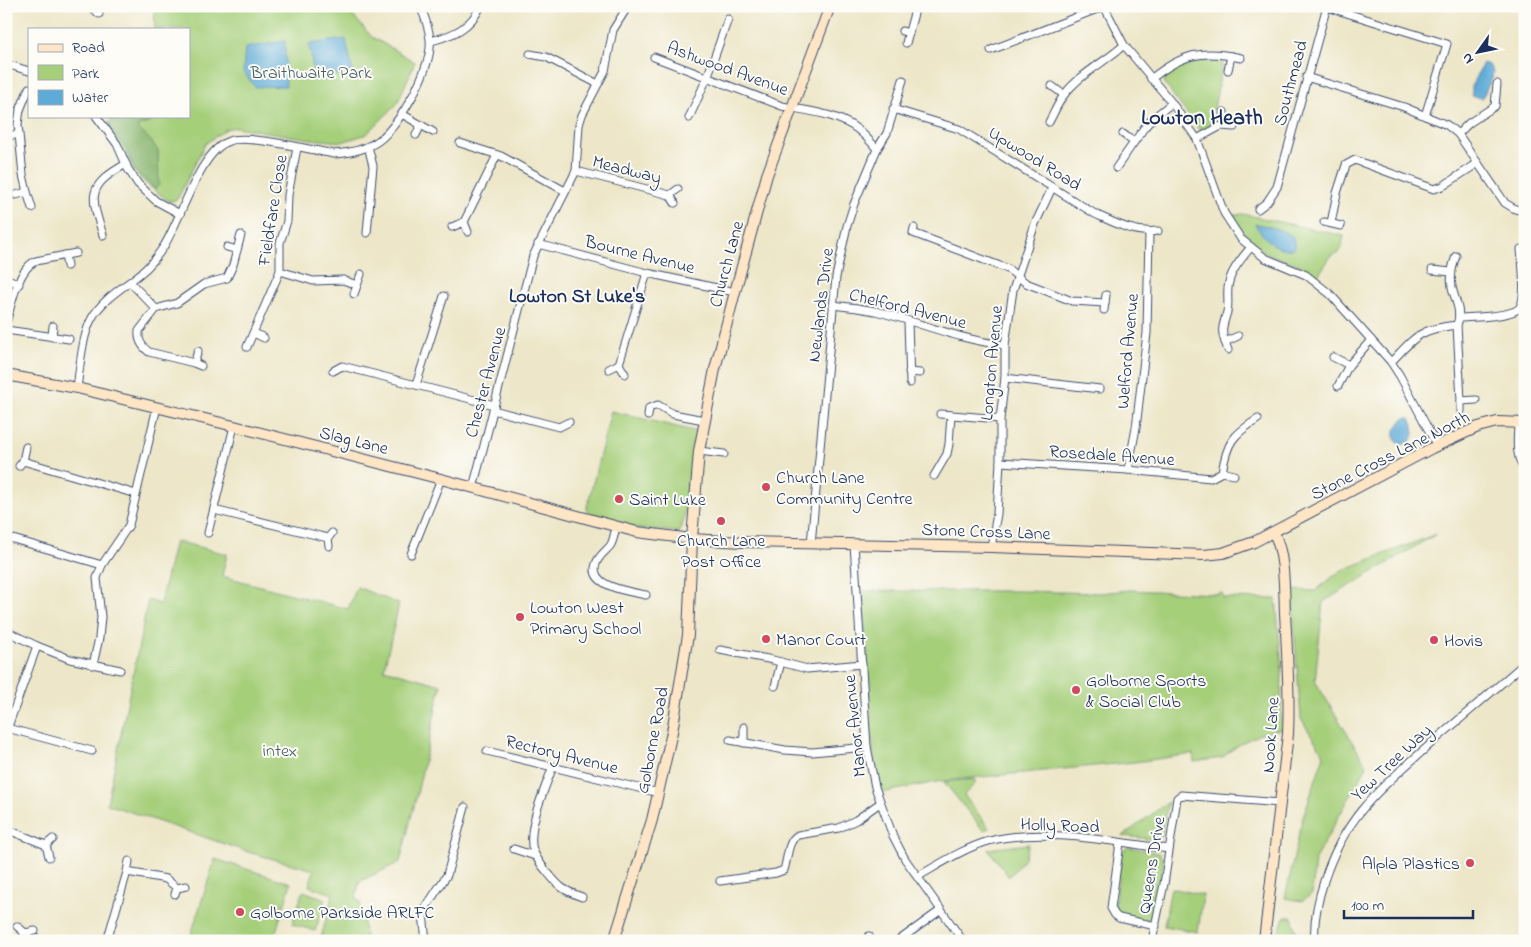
<svg xmlns="http://www.w3.org/2000/svg" width="1531" height="947" viewBox="0 0 1531 947" font-family="'Indie Flower',sans-serif">
<rect width="100%" height="100%" fill="#fdfcf7"/>
<filter id="ink" filterUnits="userSpaceOnUse"><feTurbulence type="fractalNoise" baseFrequency=".02" numOctaves="2"/><feDisplacementMap in="SourceGraphic" scale="10" xChannelSelector="R" yChannelSelector="G"/><feConvolveMatrix kernelMatrix="1 2 1 2 8 2 1 2 1" color-interpolation-filters="sRGB"/></filter>
<filter id="wash" filterUnits="userSpaceOnUse"><feTurbulence type="fractalNoise" baseFrequency=".0096" numOctaves="4" result="noise"/><feDisplacementMap in="SourceGraphic" scale="20" xChannelSelector="R" yChannelSelector="G"/><feGaussianBlur stdDeviation="1.12" result="paint"/><feColorMatrix in="noise" values="0 0 0 0 0 0 0 0 0 0 0 0 0 0 0 0 0 1.4 0 .05"/><feComposite in="paint" operator="in"/></filter>
<g filter="url(#wash)">
<rect width="100%" height="100%" fill="#ede6c8"/>
<!-- green -->
<g fill="#a6cf7a" stroke="#607f6c">
<path d="M154,6H344L372,37L415,62L397,104L367,134L342,142L310,139L236,127L226,129L205,144L178,198L173,201L167,200L144,182L134,172L128,158L106,124L114,116H189V29H155Z"/>
<path d="M1201,59L1223,60L1214,109L1219,123L1203,132L1197,127L1164,83L1165,78L1176,69Z"/>
<path d="M1243,214L1344,236L1340,252L1331,256L1317,277L1303,270L1302,266C1266,254 1251,250 1231,215Z"/>
<path d="M611,411L698,432L683,523L679,532L638,529L586,511Z"/>
<path d="M1436,534L1323,602L1315,681L1367,766L1315,859L1312,894L1302,901L1285,898L1302,820L1324,755L1301,719L1291,590L1315,591L1340,571Z"/>
<path d="M175,541L227,554L222,576L348,609L357,587L399,604L384,669L441,685L417,794L400,862L359,882L356,899L360,901L366,941H320L333,894L309,886L314,870L248,852L107,804L148,600L160,604Z"/>
<path d="M1130,590L1215,594L1222,593L1223,598L1276,599L1282,669L1281,729C1259,732 1238,743 1222,758L1194,762L1193,754L1135,762L941,781L881,793L873,753L862,591H1020L1100,593Z"/>
<path d="M975,779V784L964,795L989,828L983,830L944,782Z"/>
<path d="M1168,802L1161,836L1158,840L1123,836Z"/>
<path d="M1029,844L1024,859L1009,877L988,849Z"/>
<path d="M1128,847L1159,853L1164,860L1153,917L1146,921L1119,915L1114,908L1122,852Z"/>
<path d="M215,859L291,883L273,941H189Z"/>
<path d="M1171,888L1203,895L1198,932L1164,926Z"/>
<path d="M303,891L326,899L315,931L292,924Z"/>
<path d="M1284,917H1292L1299,941H1279L1278,934Z"/>
</g>
<!-- forest -->
<path fill="#84b26a" stroke="#507064" d="M116,116H156L152,121L137,127L152,142L158,151L159,185L155,189L135,171L127,151L108,124Z"/>
<!-- water -->
<g fill="#5eabd7" stroke="#3c6d9a">
<path d="M346,39L353,73L314,77L309,44Z"/>
<path d="M285,41L286,86L255,87L243,72L245,48Z"/>
<path d="M1483,63L1489,65L1493,72L1492,78L1482,98L1472,96V85Z"/>
<path d="M1255,224C1270,226 1281,229 1293,237L1295,248C1279,254 1263,238 1255,224Z"/>
<path d="M1404,418H1410L1413,425L1414,435L1410,442L1400,445L1395,439V430Z"/>
</g>
</g>
<g filter="url(#ink)">
<g fill="none" stroke-linecap="round" stroke-linejoin="round">
<!-- street casing -->
<g stroke="#3a4a6e" stroke-width="9">
<g id="street">
<path d="M90,6L99,14"/>
<path d="M1104,6L1124,45L1172,103L1197,139L1224,213L1241,239L1265,258L1306,275L1330,294L1391,362L1400,376L1437,446"/>
<path d="M1327,7L1447,44L1425,116"/>
<path d="M902,31L909,33"/>
<path d="M431,41C454,35 470,28 481,6"/>
<path d="M906,43L916,6"/>
<path d="M991,50L1105,6"/>
<path d="M530,54L546,57L598,84"/>
<path d="M654,57L782,106C807,111 836,113 857,129C865,135 871,142 877,149"/>
<path d="M6,64L29,71"/>
<path d="M1228,70L1231,56"/>
<path d="M1306,77L1404,107L1447,125L1458,134"/>
<path d="M1151,79C1182,54 1202,49 1241,58"/>
<path d="M1497,84L1495,106L1469,123L1458,134L1505,203L1515,209L1525,211"/>
<path d="M1052,86L1064,95"/>
<path d="M893,109L959,129L1095,214C1115,223 1135,234 1158,231"/>
<path d="M1224,112L1225,125"/>
<path d="M402,114L433,132"/>
<path d="M96,116L117,144L128,169L138,184L156,201L180,214"/>
<path d="M689,118L707,78L728,19"/>
<path d="M1049,122C1054,113 1058,103 1064,95C1080,74 1105,62 1124,45"/>
<path d="M1123,134L1134,142"/>
<path d="M6,135H18"/>
<path d="M416,135L421,125"/>
<path d="M1197,139L1221,126L1234,127"/>
<path d="M460,143L501,156L565,191"/>
<path d="M1116,168L1144,128L1152,119L1172,103"/>
<path d="M576,171L670,195"/>
<path d="M27,192L23,175L18,124L20,110L29,88"/>
<path d="M16,195L27,192L32,208"/>
<path d="M670,195L678,189"/>
<path d="M670,195L675,203"/>
<path d="M1258,209L1267,202L1277,187L1327,6"/>
<path d="M464,222L497,155"/>
<path d="M1324,222L1341,226"/>
<path d="M1331,223L1337,193L1346,165L1355,160L1434,189L1443,186L1478,163"/>
<path d="M452,227L464,222L468,232"/>
<path d="M914,228L913,233L1008,269L1026,283L1072,301L1105,303"/>
<path d="M367,233L373,166L368,146"/>
<path d="M103,235C90,195 87,186 126,164"/>
<path d="M538,244L647,273L735,292"/>
<path d="M227,247L237,250"/>
<path d="M65,255L67,266"/>
<path d="M1456,256C1452,266 1450,276 1452,287C1455,301 1462,311 1457,325L1461,401L1476,400"/>
<path d="M1432,270L1451,272"/>
<path d="M280,271L313,281L343,280L357,285"/>
<path d="M6,278L19,284"/>
<path d="M130,282L156,309L177,303L204,284L227,278L233,265L241,235"/>
<path d="M354,294L361,274"/>
<path d="M833,305C847,307 861,308 875,311C919,322 959,340 1005,345"/>
<path d="M156,309L139,331C138,340 141,346 149,352L194,363L198,351"/>
<path d="M1104,310L1106,295"/>
<path d="M1460,318C1472,317 1514,317 1520,307C1527,297 1522,262 1521,249"/>
<path d="M908,322L910,383"/>
<path d="M6,323C11,306 18,268 36,261L76,253"/>
<path d="M6,330L69,339"/>
<path d="M254,333L264,338"/>
<path d="M1238,336L1225,342C1220,330 1224,323 1227,312C1229,304 1227,296 1228,288C1229,273 1241,259 1251,247"/>
<path d="M52,337L53,326"/>
<path d="M1225,342L1228,350"/>
<path d="M247,347L280,271V243L287,221L288,195L297,148"/>
<path d="M1333,357L1349,365"/>
<path d="M1391,362C1416,336 1419,329 1457,325"/>
<path d="M194,363L201,366"/>
<path d="M619,364L647,273"/>
<path d="M609,369L619,364L625,374"/>
<path d="M333,371L342,366L494,405"/>
<path d="M909,372L920,373"/>
<path d="M1005,378L1100,389"/>
<path d="M416,385L444,296"/>
<path d="M1338,386L1349,365L1371,340"/>
<path d="M77,388C80,367 82,336 92,318C103,298 125,287 142,272C151,265 158,255 164,246C181,219 200,151 229,141C246,134 312,150 334,154C350,153 365,150 378,141C400,126 433,66 430,40C429,28 425,17 420,6"/>
<path d="M1461,401V411"/>
<path d="M493,410L559,427L569,422"/>
<path d="M940,414L1000,419"/>
<path d="M648,416L649,408L658,405L673,414L704,420"/>
<path d="M1518,422C1518,437 1514,457 1525,469"/>
<path d="M699,451L724,454"/>
<path d="M23,461L136,494"/>
<path d="M1000,462L1128,470L1211,478L1222,472L1234,475"/>
<path d="M19,466L23,461L26,447"/>
<path d="M1128,470L1136,428L1147,333L1149,232"/>
<path d="M1222,472C1227,443 1232,435 1258,419"/>
<path d="M934,476L947,454L949,444L951,415"/>
<path d="M473,488L533,256L576,171L579,125L582,115L605,71L613,30L628,6"/>
<path d="M214,510L328,538"/>
<path d="M616,527C614,533 614,541 610,546C605,552 598,556 596,564C588,587 632,592 646,595"/>
<path d="M208,533L234,426"/>
<path d="M6,537L102,565"/>
<path d="M811,544L836,277L847,226L854,204L877,149L887,133L903,80"/>
<path d="M854,544L867,747L875,787L893,836L905,859L963,941"/>
<path d="M329,546L328,538L332,533"/>
<path d="M991,547L997,514L1000,462V419L1005,378V345L1013,290L1035,224L1052,188"/>
<path d="M411,554L441,479"/>
<path d="M6,631L37,646L70,659L120,670"/>
<path d="M720,650L773,660L807,669L862,664"/>
<path d="M93,665L99,638L101,617L97,578L102,565L129,525L157,407"/>
<path d="M775,686L781,662"/>
<path d="M7,728L92,751"/>
<path d="M6,732L37,646"/>
<path d="M730,740L785,750L812,752L867,747"/>
<path d="M744,743V727"/>
<path d="M487,751L659,793"/>
<path d="M553,766C545,789 529,822 532,846C534,856 541,865 548,873C560,888 563,890 582,897"/>
<path d="M6,829L46,845"/>
<path d="M1120,843L1111,908L1115,915L1119,918L1156,926"/>
<path d="M514,849L535,856"/>
<path d="M49,857L46,845L53,839"/>
<path d="M127,872L166,879L177,888"/>
<path d="M917,877C940,864 964,848 989,841C1043,827 1114,842 1169,849"/>
<path d="M720,881L776,873L784,870C788,858 787,841 798,835L839,828L856,820L880,803"/>
<path d="M175,894L177,888L186,886"/>
<path d="M17,926L25,933L35,931"/>
<path d="M22,941L25,933"/>
<path d="M107,941L127,872L129,861"/>
<path d="M426,941L423,914L424,910L447,875L465,807"/>
<path d="M868,941L869,936"/>
<path d="M898,941L941,910"/>
<path d="M1152,941L1164,884L1177,798L1181,795L1281,803"/>
<path d="M1315,941C1313,921 1318,900 1324,881C1346,812 1384,786 1435,740C1465,715 1495,689 1525,663"/>
</g>
</g>
<!-- secondary casing -->
<g stroke="#3a4a6e" stroke-width="12">
<g id="secondary">
<path d="M6,375L77,388L234,426L441,479L637,532L692,539L742,542L991,547L1204,555L1223,553L1254,542L1432,448L1478,427L1497,422L1525,423"/>
<path d="M614,941L652,820L672,732L688,635L692,539L699,451L715,369L735,292L767,175L830,6"/>
<path d="M1264,941L1288,734C1290,693 1287,653 1285,613C1284,589 1285,555 1274,533"/>
</g>
</g>
<!-- street -->
<use href="#street" stroke="#fff" stroke-width="7"/>
<!-- secondary -->
<use href="#secondary" stroke="#fde5c5" stroke-width="10"/>
</g>
</g>
<!-- markers -->
<g fill="#d1495b" stroke="#fdfcf7" stroke-width="2">
<circle cx="766" cy="487" r="5"/>
<circle cx="619" cy="499" r="5"/>
<circle cx="721" cy="521" r="5"/>
<circle cx="520" cy="617" r="5"/>
<circle cx="766" cy="639" r="5"/>
<circle cx="1434" cy="640" r="5"/>
<circle cx="1076" cy="690" r="5"/>
<circle cx="1470" cy="863" r="5"/>
<circle cx="240" cy="912" r="5"/>
</g>
<g text-anchor="middle" stroke-width="4" stroke-linejoin="round" paint-order="stroke">
<!-- street labels -->
<g font-size="18" fill="#1b2f5e" stroke="#fdfcf7">
<text transform="translate(728 68) rotate(20)" y="6">Ashwood Avenue</text>
<text transform="translate(1290 83) rotate(-75)" y="6">Southmead</text>
<text transform="translate(1035 158) rotate(32)" y="6">Upwood Road</text>
<text transform="translate(627 169) rotate(14)" y="6">Meadway</text>
<text transform="translate(272 210) rotate(-81)" y="6">Fieldfare Close</text>
<text transform="translate(640 254) rotate(14)" y="6">Bourne Avenue</text>
<text transform="translate(726 264) rotate(-75)" y="6">Church Lane</text>
<text transform="translate(820 305) rotate(-83)" y="6">Newlands Drive</text>
<text transform="translate(908 308) rotate(14)" y="6">Chelford Avenue</text>
<text transform="translate(1127 351) rotate(-85)" y="6">Welford Avenue</text>
<text transform="translate(991 363) rotate(-85)" y="6">Longton Avenue</text>
<text transform="translate(485 382) rotate(-75)" y="6">Chester Avenue</text>
<text transform="translate(354 440) rotate(14)" y="6">Slag Lane</text>
<text transform="translate(1112 455) rotate(4)" y="6">Rosedale Avenue</text>
<text transform="translate(1390 455) rotate(-27)" y="6">Stone Cross Lane North</text>
<text transform="translate(986 531) rotate(2)" y="6">Stone Cross Lane</text>
<text transform="translate(854 726) rotate(-96)" y="6">Manor Avenue</text>
<text transform="translate(1270 735) rotate(-86)" y="6">Nook Lane</text>
<text transform="translate(652 740) rotate(-79)" y="6">Golborne Road</text>
<text transform="translate(562 754) rotate(14)" y="6">Rectory Avenue</text>
<text transform="translate(1391 762) rotate(-43)" y="6">Yew Tree Way</text>
<text transform="translate(1060 825) rotate(2)" y="6">Holly Road</text>
<text transform="translate(1151 865) rotate(-81)" y="6">Queens Drive</text>
</g>
<!-- park labels -->
<g font-size="18" fill="#455f66" stroke="#fdfcf7">
<text x="311" y="78">Braithwaite Park</text>
<text x="280" y="756">intex</text>
</g>
<!-- poi labels -->
<g font-size="18" fill="#1b2f5e" stroke="#fdfcf7" text-anchor="start">
<text x="776" y="483">Church Lane<tspan x="776" dy="21">Community Centre</tspan></text>
<text x="629" y="505">Saint Luke</text>
<text x="721" y="546" text-anchor="middle">Church Lane<tspan x="721" dy="21">Post Office</tspan></text>
<text x="530" y="613">Lowton West<tspan x="530" dy="21">Primary School</tspan></text>
<text x="776" y="645">Manor Court</text>
<text x="1444" y="646">Hovis</text>
<text x="1086" y="686">Golborne Sports<tspan x="1086" dy="21">&amp; Social Club</tspan></text>
<text x="1460" y="869" text-anchor="end">Alpla Plastics</text>
<text x="250" y="918">Golborne Parkside ARLFC</text>
</g>
<!-- quarter labels -->
<g font-size="20" font-weight="bold" fill="#1b2f5e" stroke="#fdfcf7">
<text x="577" y="302">Lowton St Luke's</text>
</g>
<!-- district labels -->
<g font-size="22" font-weight="bold" fill="#1b2f5e" stroke="#fdfcf7">
<text x="1202" y="124">Lowton Heath</text>
</g>
</g>
<!-- margin -->
<rect width="1531" height="947" fill="none" stroke="#fdfcf7" stroke-width="25"/>
<!-- legend -->
<rect x="28" y="28" width="162" height="90" fill="#fdfcf7" stroke="#a3aaba"/>
<rect x="38" y="44" width="25" height="8" fill="#fde5c5" stroke="#a3aaba"/>
<text x="72" y="52" font-size="15" fill="#1b2f5e">Road</text>
<rect x="38" y="65" width="25" height="15" fill="#a6cf7a" stroke="#a3aaba"/>
<text x="72" y="78" font-size="15" fill="#1b2f5e">Park</text>
<rect x="38" y="90" width="25" height="15" fill="#5eabd7" stroke="#a3aaba"/>
<text x="72" y="102" font-size="15" fill="#1b2f5e">Water</text>
<!-- north arrow -->
<g transform="translate(1478 52) rotate(237)" stroke="#fdfcf7" stroke-width="4" paint-order="stroke">
<path d="M0-4L9 19L0 12L-9 19Z" fill="#1b2f5e"/>
<text y="-8" font-size="14" font-weight="bold" text-anchor="middle" fill="#1b2f5e">N</text>
</g>
<!-- scale -->
<path d="M1344 910v8h129v-8" fill="none" stroke="#1b2f5e" stroke-width="2.5"/>
<text x="1351" y="910" font-size="15" fill="#1b2f5e" stroke="#fdfcf7" stroke-width="4" paint-order="stroke">100 m</text>
</svg>
